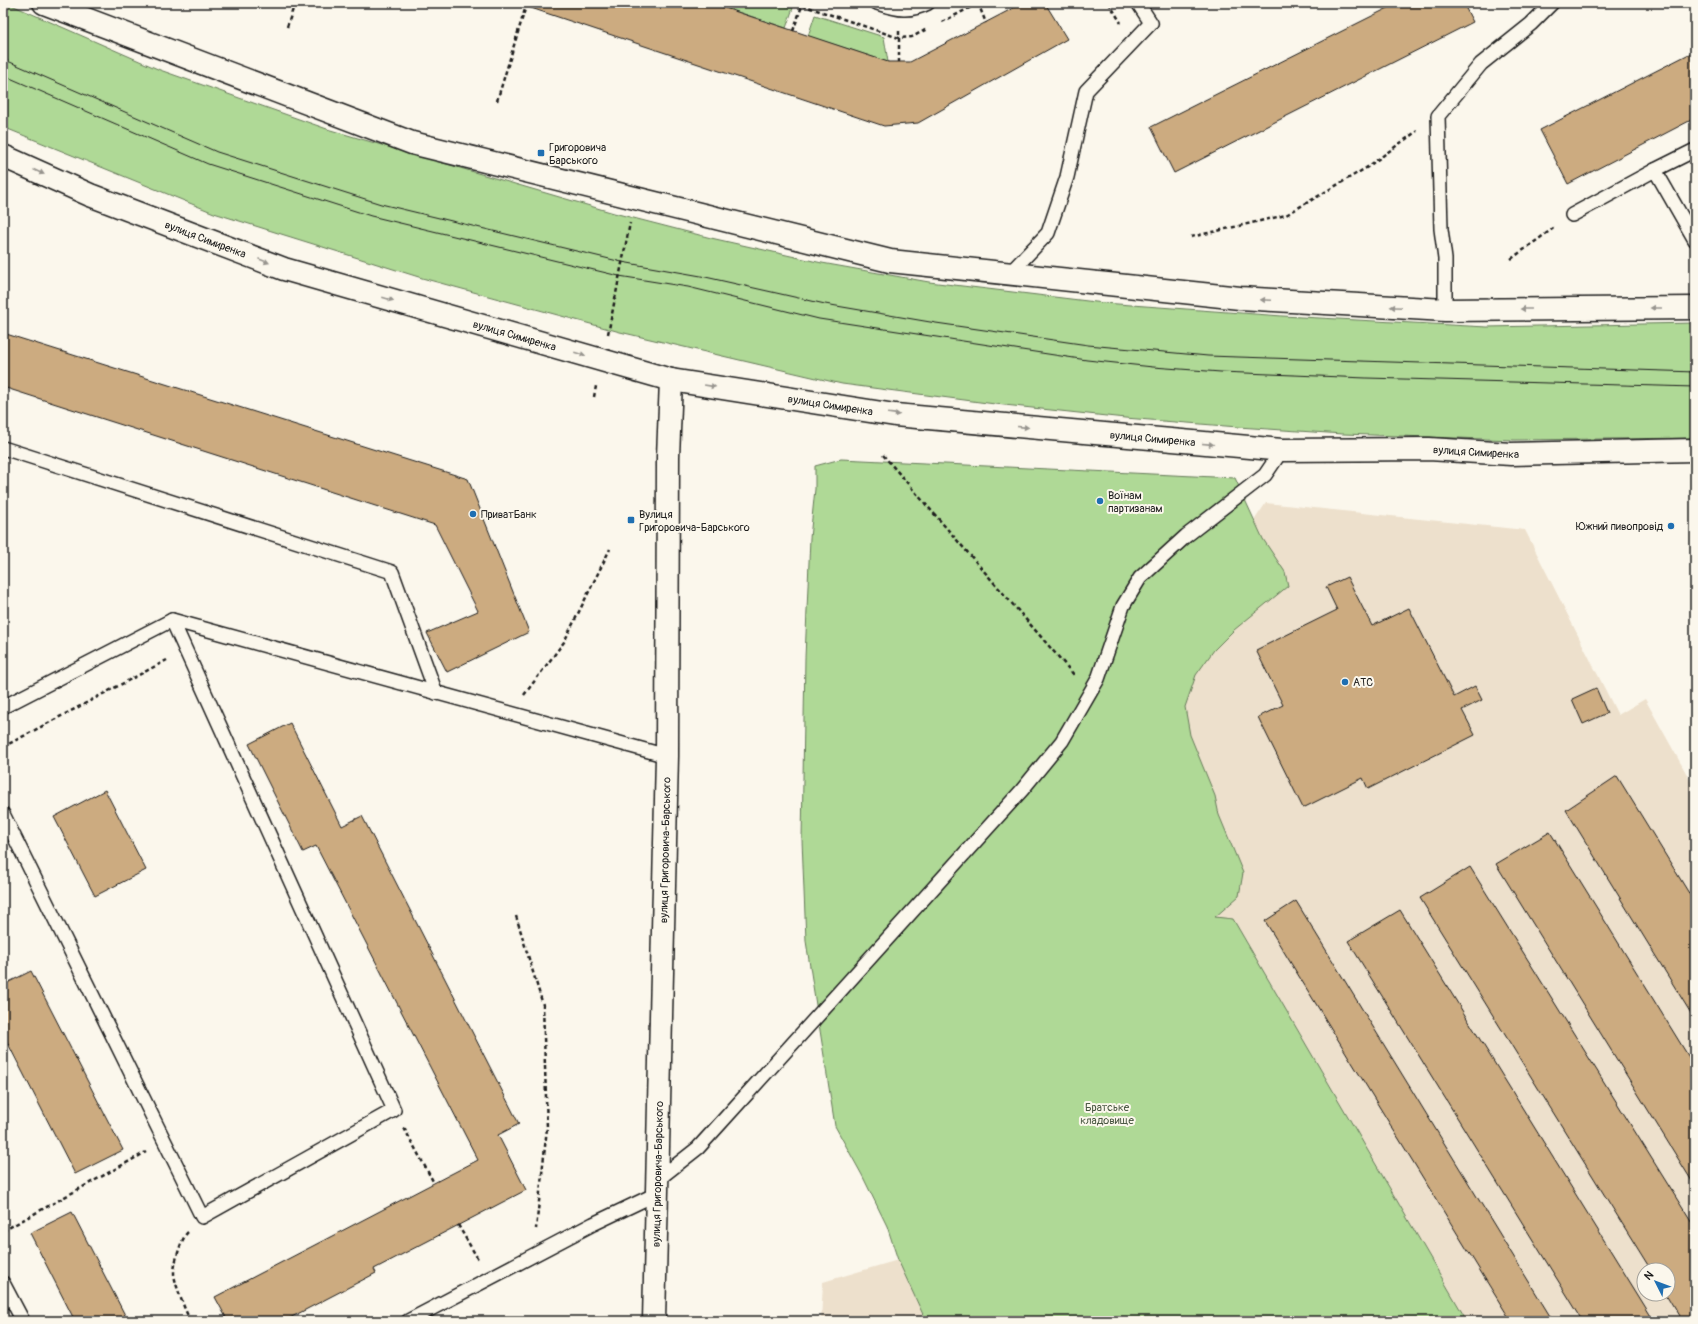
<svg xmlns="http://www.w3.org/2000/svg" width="1698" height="1324" viewBox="0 0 1698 1324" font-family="Pangolin,sans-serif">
<rect width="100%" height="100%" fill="#fbf7ec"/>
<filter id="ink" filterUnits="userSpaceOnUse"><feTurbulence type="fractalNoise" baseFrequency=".025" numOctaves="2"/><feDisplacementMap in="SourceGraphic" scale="8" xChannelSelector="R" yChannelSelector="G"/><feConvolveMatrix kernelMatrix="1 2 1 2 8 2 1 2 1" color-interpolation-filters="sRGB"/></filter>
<g filter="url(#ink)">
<!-- built -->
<g fill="#ede0cc" fill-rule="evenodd">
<path d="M1266,503L1525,530L1618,715L1645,699L1695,789V1321H1467L1233,919L1215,918L1130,731L1182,626ZM1644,1270H1668V1294H1644Z"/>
<path d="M898,1260L926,1321H821L823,1282Z"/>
</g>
<!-- green -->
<g fill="#afd996" stroke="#667a59">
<path d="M3,3H7L160,70L327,129L614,213L711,238L822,263L929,282L1104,303L1282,316L1487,327L1695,323V438L1514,440L1343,434L1238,427L1125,418L995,404L842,384L620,332L422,278L214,213L3,127Z"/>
<path d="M721,3H777L793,8L786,28L720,6Z"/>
<path d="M815,15L884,37L888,62L808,36Z"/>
<path d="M841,459L1235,478L1263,539L1285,572L1288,586L1234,630L1214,650L1196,675L1185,707L1190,735L1215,796L1219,815L1243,873L1239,896L1215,917L1233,919L1467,1321H926L898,1260L887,1226L862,1175L835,1126L806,941L802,840L805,658L810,538L815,489V466Z"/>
</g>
<!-- building -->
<g fill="#ccab80" stroke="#1c1c1c">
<path d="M516,3H710L888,62H910L1023,3H1045L1067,39L918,123L884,126Z"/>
<path d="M1398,3H1463L1473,22L1174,173L1151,127Z"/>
<path d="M1695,51V118L1568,184L1540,130Z"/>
<path d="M3,333L468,479L529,632L447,672L427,633L478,611L435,525L3,387Z"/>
<path d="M1347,577L1372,626L1409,608L1454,697L1475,686L1482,700L1462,710L1475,735L1368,789L1363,778L1303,808L1258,717L1283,705L1256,650L1337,610L1326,587Z"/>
<path d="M1596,688L1607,713L1583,724L1572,699Z"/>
<path d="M290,723L342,826L362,816L519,1124L498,1135L526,1190L374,1269L376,1273L284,1321H228L215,1297L478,1160L316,846L303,852L249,744Z"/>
<path d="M1617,776L1695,903V1020L1566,810Z"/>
<path d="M105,790L146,870L95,896L54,817Z"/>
<path d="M1550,832L1695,1067V1186L1496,864Z"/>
<path d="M1470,867L1695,1228V1321H1682L1666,1294H1668V1270H1651L1420,898Z"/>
<path d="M1296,901L1553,1321H1511L1265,921Z"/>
<path d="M1400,910L1654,1321H1583L1348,941Z"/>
<path d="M31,971L123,1150L75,1174L3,1034V985Z"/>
<path d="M72,1212L128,1321H75L30,1233Z"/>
</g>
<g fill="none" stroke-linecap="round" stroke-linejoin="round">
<!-- lane casing -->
<g stroke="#1c1c1c" stroke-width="16">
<g id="lane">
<path d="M877,3C897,9 908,13 928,3"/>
<path d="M1655,170L1695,150"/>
<path d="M1572,215L1655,170L1695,240"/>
<path d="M1009,274L1048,233L1067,177L1086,91L1151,23L1138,3"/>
<path d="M1445,310V259L1441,229L1438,116L1481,64L1531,24L1552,3"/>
<path d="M3,448L392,572L436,693"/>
<path d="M3,707L172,620L667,756"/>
<path d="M3,814L202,1217L394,1110L172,620"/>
<path d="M656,1181L698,1148L718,1126L1022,790L1062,741L1098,679L1123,606L1140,578L1186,536L1265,475L1282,450"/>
<path d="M3,1283L23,1321"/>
<path d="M408,1321L593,1224L656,1194"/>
</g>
</g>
<!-- secondary casing -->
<g stroke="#1c1c1c" stroke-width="25">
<g id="secondary">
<path d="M44,3L412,143L890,261L1240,298L1445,310L1695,308"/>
<path id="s1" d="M3,156L90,195L284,269L671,380L895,415L1282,450L1429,449L1511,454L1695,450"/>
<path id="s2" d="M654,1321L667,756L668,457L671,380"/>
</g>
</g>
<!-- path -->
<g stroke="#1c1c1c" stroke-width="2.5" stroke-dasharray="4 3" stroke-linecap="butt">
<path d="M796,3L899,38L912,37L927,29"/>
<path d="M978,3L986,23"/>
<path d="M1109,3L1121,23"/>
<path d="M942,22L979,3"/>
<path d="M287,27L295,3"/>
<path d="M793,31L803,3"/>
<path d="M899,31V62"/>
<path d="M497,101L526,6"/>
<path d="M1191,237L1286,215L1366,168L1417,131"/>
<path d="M1511,259L1555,227"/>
<path d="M608,334L630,223"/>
<path d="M594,397L596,386"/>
<path d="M883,455L1075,676"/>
<path d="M524,695L564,642L610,549"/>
<path d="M3,747L167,660"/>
<path d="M516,916L543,1005L547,1128L536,1229"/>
<path d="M404,1128L434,1183"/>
<path d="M458,1225L478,1259"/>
<path d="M3,1231L146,1152"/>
<path d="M188,1232C181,1238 174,1264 174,1273C174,1282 186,1314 191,1321"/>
</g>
<!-- lane -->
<use href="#lane" stroke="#fbf7ec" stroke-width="13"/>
<!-- secondary -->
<use href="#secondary" stroke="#fbf7ec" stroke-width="22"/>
<!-- tram -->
<g stroke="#1c1c1c" stroke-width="1">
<path d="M3,59L217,152L381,204L622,262L701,276L825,304L936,323L1088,345L1208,356L1695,372"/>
<path d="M3,75L208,164L371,216L619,276L688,287L819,319L1087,360L1153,367L1221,372L1366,378L1695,387"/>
</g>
</g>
<!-- one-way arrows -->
<defs><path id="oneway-solid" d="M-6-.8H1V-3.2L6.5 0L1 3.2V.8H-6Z"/></defs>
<g fill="#97948e">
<use href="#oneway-solid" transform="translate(39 172) rotate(24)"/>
<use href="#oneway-solid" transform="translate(264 261) rotate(21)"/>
<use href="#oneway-solid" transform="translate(388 299) rotate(16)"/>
<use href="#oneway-solid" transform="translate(1266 300) rotate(-177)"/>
<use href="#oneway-solid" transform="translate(1396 307) rotate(-177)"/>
<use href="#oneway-solid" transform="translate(1656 308) rotate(180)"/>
<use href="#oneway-solid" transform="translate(1526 309) rotate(180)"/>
<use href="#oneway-solid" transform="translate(580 354) rotate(16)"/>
<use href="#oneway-solid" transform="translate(710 386) rotate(9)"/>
<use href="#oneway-solid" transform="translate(894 414) rotate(7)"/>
<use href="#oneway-solid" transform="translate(1023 427) rotate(5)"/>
<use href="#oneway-solid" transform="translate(1208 444) rotate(5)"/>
</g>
</g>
<!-- markers -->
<g fill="#1f6fb2" stroke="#fbf7ec" stroke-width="1.5">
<rect x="537" y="149" width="8" height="8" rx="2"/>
<circle cx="1100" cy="501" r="4"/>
<circle cx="473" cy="514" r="4"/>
<rect x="627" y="516" width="8" height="8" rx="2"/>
<circle cx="1671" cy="526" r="4"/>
<circle cx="1345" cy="682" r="4"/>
</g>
<g text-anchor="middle" stroke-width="4" stroke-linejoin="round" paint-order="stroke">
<!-- poi labels -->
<g font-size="11" fill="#1c1c1c" stroke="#fbf7ec" text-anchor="start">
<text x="549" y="151">Григоровича<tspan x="549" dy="13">Барського</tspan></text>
<text x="1108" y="499">Воїнам<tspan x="1108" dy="13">партизанам</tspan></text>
<text x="481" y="518">ПриватБанк</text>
<text x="639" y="518">Вулиця<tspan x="639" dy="13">Григоровича-Барського</tspan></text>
<text x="1663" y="530" text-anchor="end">Южний пивопровід</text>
<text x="1353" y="686">АТС</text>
</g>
<!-- street labels -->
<g font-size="11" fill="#1c1c1c" stroke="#fbf7ec">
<text dy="4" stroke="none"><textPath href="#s1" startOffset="219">вулиця Симиренка</textPath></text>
<text dy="4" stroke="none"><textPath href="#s1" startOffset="543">вулиця Симиренка</textPath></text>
<text dy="4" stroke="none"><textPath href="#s1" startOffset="867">вулиця Симиренка</textPath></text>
<text dy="4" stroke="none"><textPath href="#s1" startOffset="1191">вулиця Симиренка</textPath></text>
<text dy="4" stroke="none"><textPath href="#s1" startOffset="1515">вулиця Симиренка</textPath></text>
<text dy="4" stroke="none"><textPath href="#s2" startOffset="471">вулиця Григоровича-Барського</textPath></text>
<text dy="4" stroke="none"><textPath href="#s2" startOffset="147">вулиця Григоровича-Барського</textPath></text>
</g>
<!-- park labels -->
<g font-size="11" fill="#485541" stroke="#fbf7ec">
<text x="1107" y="1111">Братське<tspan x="1107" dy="13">кладовище</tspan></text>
</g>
</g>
<!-- margin -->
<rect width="1698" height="1324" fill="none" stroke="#fbf7ec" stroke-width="16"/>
<rect x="8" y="8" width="1682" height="1308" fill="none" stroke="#1c1c1c" stroke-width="1.5" filter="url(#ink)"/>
<!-- north arrow -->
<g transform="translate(1656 1282) rotate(312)"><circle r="19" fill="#fbf7ec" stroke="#a29f99"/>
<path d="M0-3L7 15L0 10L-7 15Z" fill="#1f6fb2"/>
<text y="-6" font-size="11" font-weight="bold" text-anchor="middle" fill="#1c1c1c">N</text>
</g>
</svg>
